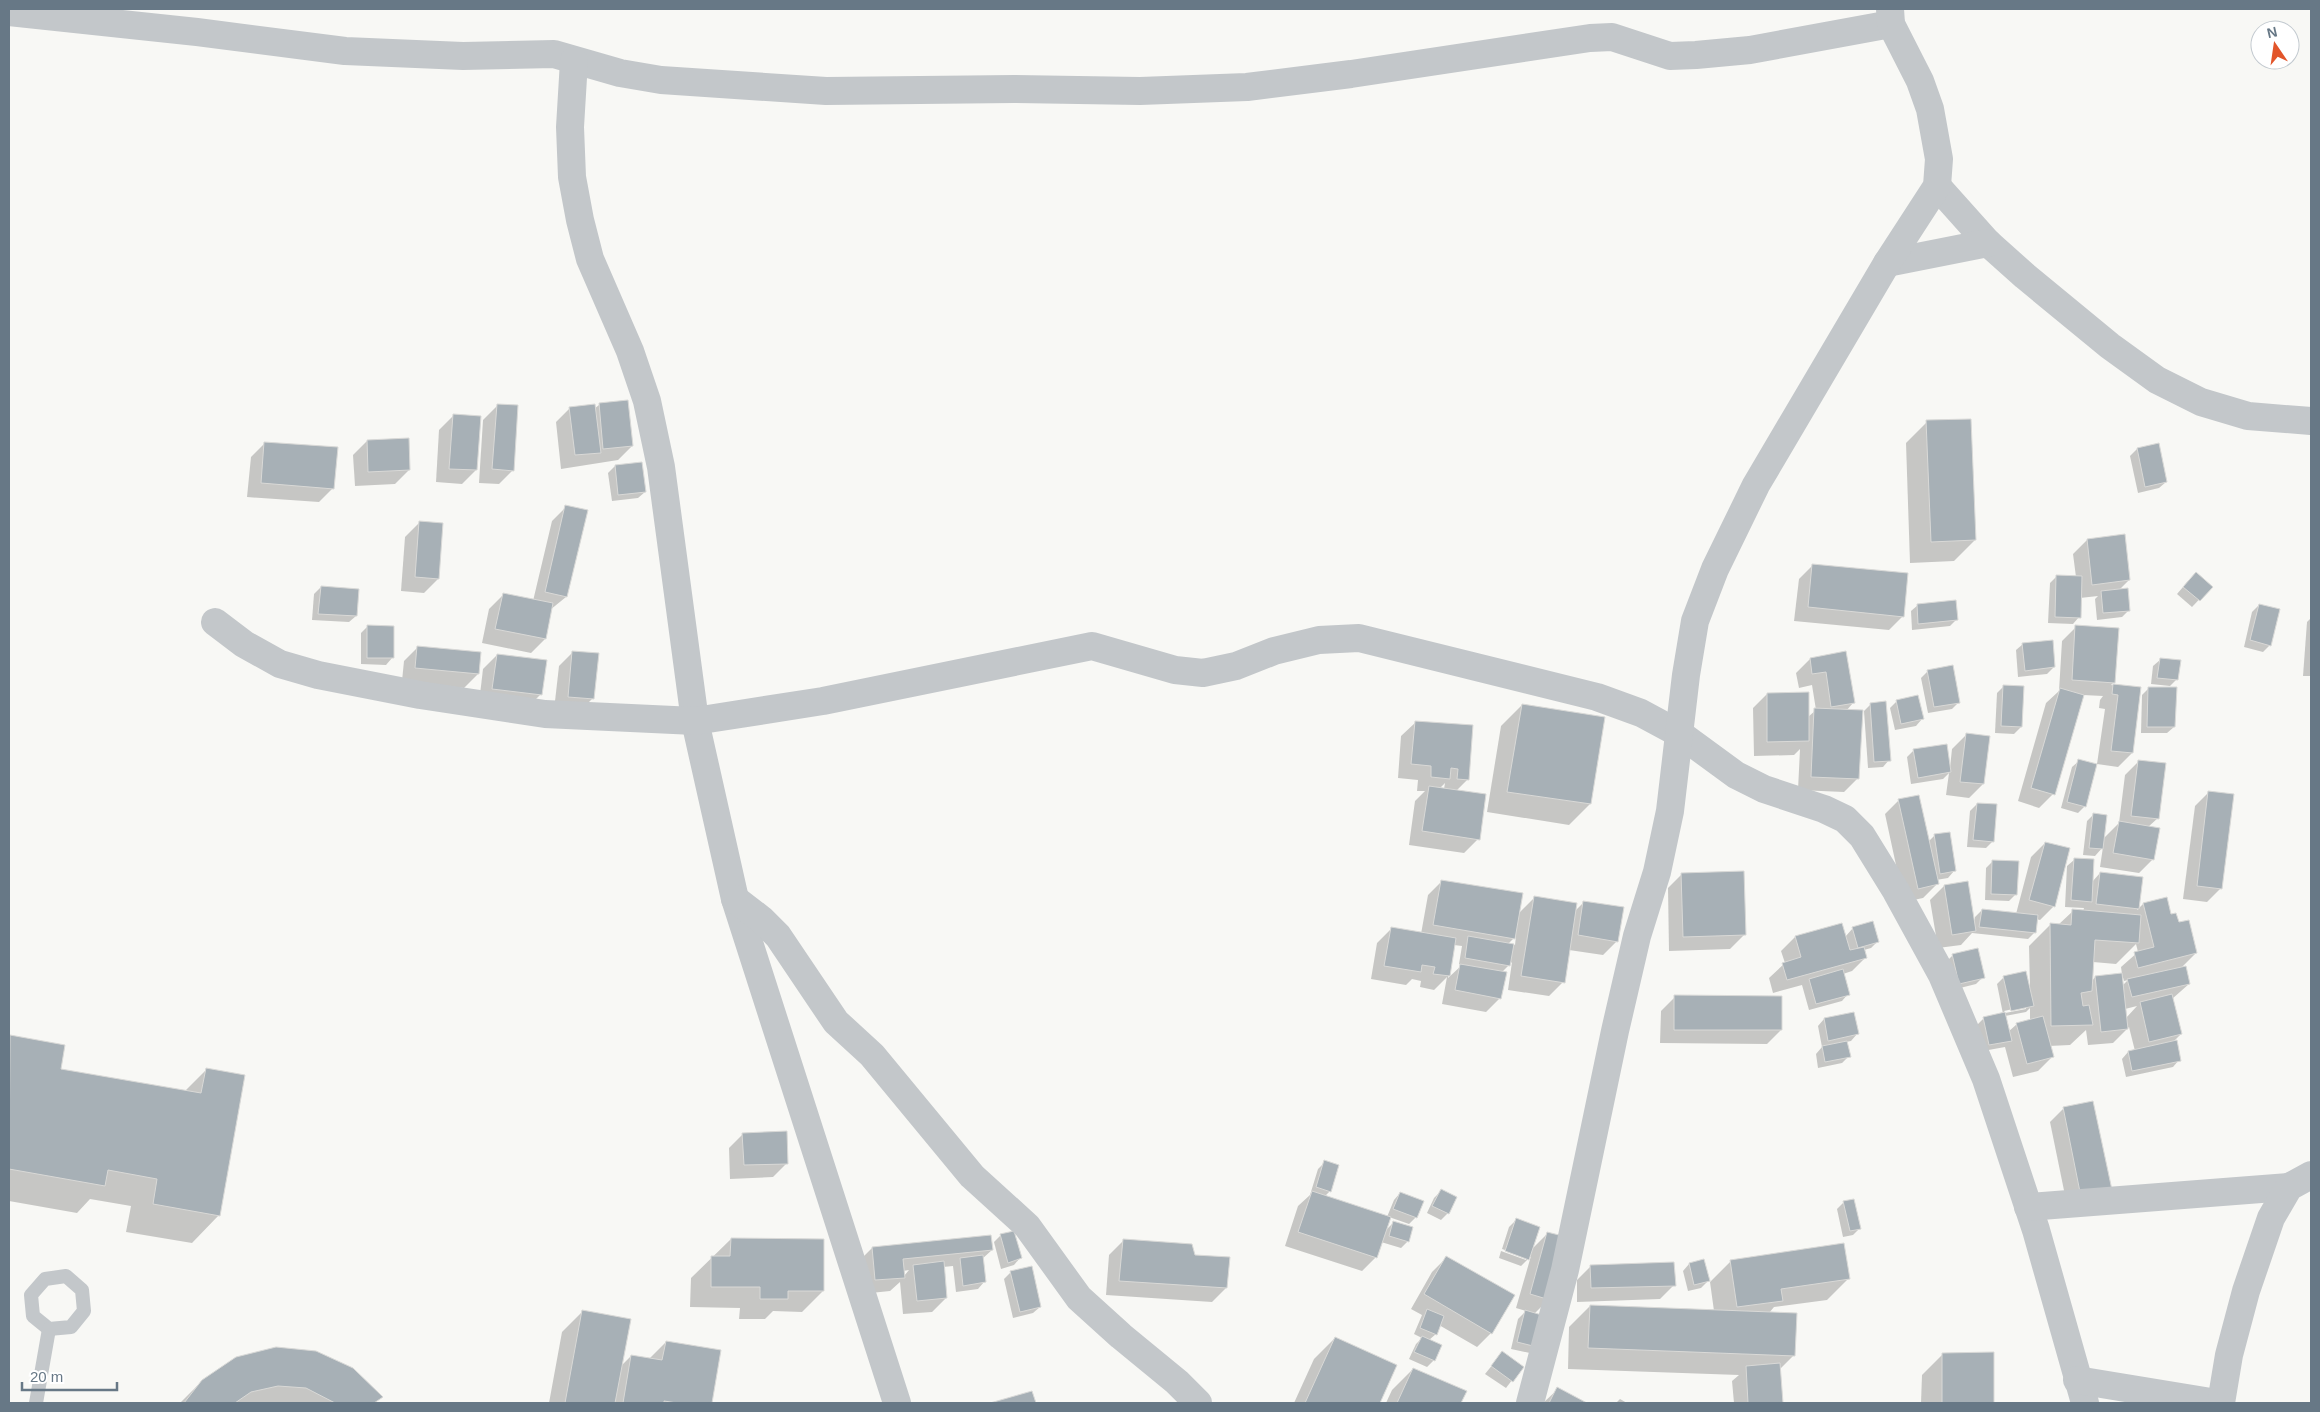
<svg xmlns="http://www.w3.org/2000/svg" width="2320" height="1412" viewBox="0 0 2320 1412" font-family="Arial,sans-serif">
<rect width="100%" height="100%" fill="#f8f8f5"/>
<!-- shadow -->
<g fill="#0003" fill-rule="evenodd">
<path d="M599,405L632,446L618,460L561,469L556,422L570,408L594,409Z"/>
<path d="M497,406L513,470L499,484L479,483L483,420Z"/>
<path d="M453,416L476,470L462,484L436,482L439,430Z"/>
<path d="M1927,422L1975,540L1954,561L1910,563L1906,443Z"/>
<path d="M367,441L409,470L395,484L355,486L353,455Z"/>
<path d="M265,443L333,488L319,502L247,497L251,457Z"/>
<path d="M2158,445L2166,482L2159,488L2138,493L2130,456L2137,449Z"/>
<path d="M615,466L645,492L638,498L612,501L608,473Z"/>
<path d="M566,507V597L550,610L545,639L531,653L482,643L489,609L503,595L533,601L552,521Z"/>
<path d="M419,523L438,579L424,593L401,591L405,537Z"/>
<path d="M2087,540L2129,580L2119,590L2129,610L2122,617L2097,620L2095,599L2098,596L2080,598L2079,617L2073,624L2048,623L2050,583L2057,576L2076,577L2073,554Z"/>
<path d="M1813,565L1903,616L1889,630L1794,621L1799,579Z"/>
<path d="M2189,580L2211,587L2192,607L2177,594Z"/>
<path d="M321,587L356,616L349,622L312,620L314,594Z"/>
<path d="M1918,605L1956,620L1950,626L1912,630L1911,611Z"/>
<path d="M2259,605L2270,645L2263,652L2244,647L2252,612Z"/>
<path d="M2311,618V676H2303L2307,622Z"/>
<path d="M368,626L392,658L386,665L361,664V633Z"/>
<path d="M2076,627L2114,682L2111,685L2140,689L2132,753L2118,767L2097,764L2105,709L2099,708L2100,700L2103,696L2083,695L2053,794L2039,808L2018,801L2046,703L2059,691L2062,641Z"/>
<path d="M2023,644L2054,667L2047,674L2018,677L2016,650Z"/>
<path d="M418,647L478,674L464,688L402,681L404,661Z"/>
<path d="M573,652L592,699L578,713L554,710L559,666Z"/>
<path d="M1845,653L1853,703L1846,711L1858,778L1844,792L1798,790L1800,749L1794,755L1754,756L1753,708L1767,694L1808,717L1816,710L1812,685L1799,688L1796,673L1810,659Z"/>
<path d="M497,655L541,694L527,708L479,703L483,669Z"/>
<path d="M2160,660L2177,679L2170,686L2151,684L2153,666Z"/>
<path d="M1928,671L1959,702L1952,709L1928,713L1921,678Z"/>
<path d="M2003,687L2021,727L2014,734L1995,733L1997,693Z"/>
<path d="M2149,688L2174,727L2167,733H2141L2142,695Z"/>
<path d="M1917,697L1922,719L1916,726L1895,730L1890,708L1896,702Z"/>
<path d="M1871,704L1889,760L1883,767L1868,768L1864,711Z"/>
<path d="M1522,705L1590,804L1569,825L1487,812L1501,726Z"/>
<path d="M1416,722L1468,779L1456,791L1478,839L1464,853L1409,845L1415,801L1425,791H1417L1418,780L1398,778L1401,736ZM1445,783L1444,789H1439Z"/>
<path d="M1966,735L1983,784L1969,798L1946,795L1949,773L1943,779L1911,784L1907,757L1914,750L1950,768L1952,749Z"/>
<path d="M2079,761L2085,806L2078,813L2061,808L2072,767Z"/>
<path d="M2139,761L2158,818L2148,827L2153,859L2139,873L2100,867L2103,847L2095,856L2083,855L2087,821L2093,815L2103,839L2119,823L2125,775Z"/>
<path d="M2209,792L2221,888L2207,902L2183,899L2195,806Z"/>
<path d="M1899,800L1928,842L1935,835L1954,871L1948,878L1936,880L1937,884L1923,898L1904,902L1885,814Z"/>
<path d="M1977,804L1993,841L1986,848L1967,847L1970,811Z"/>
<path d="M2045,843L2054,906L2040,920L2036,919L2035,932L2028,939L1972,933L1961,945L1938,948L1930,900L1944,886L1974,924L1975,917L1982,910L2016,914L2031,857Z"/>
<path d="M2074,860L2092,882L2100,873L2141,878L2137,910L2143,904L2170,916L2178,924L2196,953L2180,969L2189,984L2172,999L2181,1034L2172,1043L2179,1060L2173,1067L2126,1077L2122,1059L2128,1052L2135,1051L2129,1027L2113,1043L2088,1045L2086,1030L2070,1045L2049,1046L2052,1057L2038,1071L2013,1077L2005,1047L1983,1051L1977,1025L1984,1018L2003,1014L1997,984L2004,977L2030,988L2029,946L2050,925H2058L2073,911H2083L2084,908L2065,907L2067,866ZM2136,944L2138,952L2121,967L2122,974L2095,977L2092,981L2093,962L2116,964ZM2121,974H2122L2124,981L2128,980L2122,986ZM2026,1006V1009L2005,1013L2004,1011ZM2137,1006L2126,1018L2125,1009ZM2030,1008V1021L2017,1024L2008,1032L2005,1016L2026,1012Z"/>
<path d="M1993,861L2016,894L2009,901L1985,900L1986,868Z"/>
<path d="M1682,874L1744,935L1730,949L1669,951L1668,888Z"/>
<path d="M1442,881L1518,914L1534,898L1575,911L1584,902L1617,941L1603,955L1569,950L1563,982L1549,996L1508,990L1512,962L1501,973L1500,998L1486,1012L1442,1004L1447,977L1434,990L1420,987L1421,981L1412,979L1406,985L1371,979L1377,943L1391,929L1421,934L1428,895ZM1516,936L1515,945L1508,944ZM1454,945L1462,946L1459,964L1462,965L1448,978Z"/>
<path d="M1841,925L1845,937L1853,928L1878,941L1871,948L1864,950L1866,957L1852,971L1843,974L1848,994L1842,1001L1809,1010L1802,985L1773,993L1769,978L1785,963L1781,951L1795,937Z"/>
<path d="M1953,955L1983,977L1976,984L1952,990L1946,962Z"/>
<path d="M1675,997L1781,1030L1767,1044L1660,1043L1661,1011Z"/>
<path d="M1824,1019L1857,1034L1851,1041L1846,1042L1849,1056L1842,1063L1818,1068L1816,1054L1822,1047L1818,1026Z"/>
<path d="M11,1036L59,1070L185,1091L206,1070L219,1215L192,1243L126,1232L131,1206L90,1199L77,1213L9,1201V1038Z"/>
<path d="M2064,1108L2110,1190L2068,1210L2050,1122Z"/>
<path d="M743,1134L787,1163L773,1177L730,1179L729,1148Z"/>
<path d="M1325,1162L1330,1191L1325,1196L1387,1217L1394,1200L1400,1193L1416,1217L1409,1224L1389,1217L1384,1232L1393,1223L1408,1241L1401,1248L1381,1242L1376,1257L1362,1271L1285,1246L1298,1206L1310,1195L1318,1169Z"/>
<path d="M1441,1191L1448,1213L1441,1220L1427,1213L1434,1198Z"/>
<path d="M1844,1202L1859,1229L1853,1235L1843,1237L1837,1209Z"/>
<path d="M1516,1220L1531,1250L1547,1234L1549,1299L1534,1314L1544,1317L1530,1353L1511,1349L1518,1319L1526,1311L1516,1308L1531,1256L1521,1266L1499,1258L1501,1251L1526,1260V1257L1502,1249L1509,1227Z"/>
<path d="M1001,1235L1020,1258L1014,1265L1001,1269L994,1242Z"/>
<path d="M731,1239L823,1291L802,1312L773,1311L765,1319H739L740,1308L690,1307L691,1278Z"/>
<path d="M1123,1241L1194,1256L1226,1288L1212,1302L1106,1295L1109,1255Z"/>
<path d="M872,1248L992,1250L982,1259L984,1282L978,1289L956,1292L953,1266L943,1267L946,1298L932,1312L903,1314L900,1282L890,1291L861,1294L858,1262ZM909,1270L904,1276L903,1271Z"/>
<path d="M1446,1258L1491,1333L1477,1347L1439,1325L1436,1334L1429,1340L1434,1360L1427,1367L1409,1359L1416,1344L1422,1338L1414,1334L1422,1315L1411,1309L1432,1272Z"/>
<path d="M1703,1261L1708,1281L1701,1288L1688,1291L1683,1271L1689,1264Z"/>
<path d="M1731,1261L1848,1279L1827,1300L1774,1307L1769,1313L1794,1355L1780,1369L1782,1403H1734L1732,1381L1739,1375L1568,1369L1569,1327L1590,1306L1714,1311L1710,1282Z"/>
<path d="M1591,1266L1674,1285L1660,1299L1577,1302V1280Z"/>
<path d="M1011,1272L1040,1307L1033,1313L1013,1318L1004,1279Z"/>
<path d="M583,1311L620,1367L631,1356L649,1359L666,1342L720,1351L710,1403H549L562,1332Z"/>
<path d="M1335,1338L1396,1366L1379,1403H1294L1314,1359Z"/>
<path d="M1502,1353L1522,1367L1506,1388L1485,1374Z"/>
<path d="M1943,1354H1993L1992,1403H1921L1922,1375Z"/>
<path d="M236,1358L381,1397L375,1403H180L202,1381Z"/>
<path d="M1413,1369L1465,1392L1460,1403H1386L1392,1390Z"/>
<path d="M1558,1389L1584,1403H1543Z"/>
<path d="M1620,1399L1627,1403H1616Z"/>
</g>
<!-- building -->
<g fill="#a7b0b6" stroke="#d9d9d7">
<path d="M628,400L633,446L603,449L599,403Z"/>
<path d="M497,404L518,405L514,471L492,469Z"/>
<path d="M595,404L601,453L575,455L569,407Z"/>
<path d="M453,414L481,416L477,470L449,469Z"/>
<path d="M1971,419L1976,540L1931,542L1926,420Z"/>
<path d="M409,438L410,470L368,472L367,440Z"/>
<path d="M264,442L338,447L334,489L261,483Z"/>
<path d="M2159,443L2167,482L2145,487L2137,448Z"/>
<path d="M642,462L646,492L618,495L615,465Z"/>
<path d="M565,505L588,510L567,597L545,592Z"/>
<path d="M419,521L443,523L439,579L415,577Z"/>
<path d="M2125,534L2130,580L2092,585L2087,539Z"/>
<path d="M1812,564L1908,573L1904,617L1808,607Z"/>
<path d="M2196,572L2213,587L2200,601L2183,587Z"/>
<path d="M2056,575L2082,576L2081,618L2055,617Z"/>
<path d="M321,586L359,589L357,616L318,614Z"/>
<path d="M2128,588L2130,611L2103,613L2101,591Z"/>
<path d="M503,593L553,603L546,639L495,629Z"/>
<path d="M1956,600L1958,620L1918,624L1917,604Z"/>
<path d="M2259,604L2280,609L2271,646L2250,640Z"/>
<path d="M367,625L394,626V658H367Z"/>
<path d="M2075,625L2119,628L2115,683L2072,680Z"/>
<path d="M2053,640L2055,667L2025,671L2022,643Z"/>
<path d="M417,646L481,652L479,674L415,668Z"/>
<path d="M572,651L599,653L594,699L568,697Z"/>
<path d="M1846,651L1855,703L1831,707L1826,672L1812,674L1810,658Z"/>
<path d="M497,654L547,660L542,695L492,689Z"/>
<path d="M2160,658L2181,660L2178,680L2157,678Z"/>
<path d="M1953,665L1960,703L1934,707L1927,670Z"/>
<path d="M2113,684L2141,687L2133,753L2111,751L2118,695L2112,694Z"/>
<path d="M2003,685L2024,686L2022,727L2001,726Z"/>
<path d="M2148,687H2177L2175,727H2147Z"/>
<path d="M2060,688L2084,695L2055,795L2031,788Z"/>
<path d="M1809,692V741L1767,742V693Z"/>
<path d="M1918,695L1924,719L1901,724L1896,700Z"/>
<path d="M1886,701L1891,761L1874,762L1870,703Z"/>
<path d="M1522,704L1605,717L1591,804L1507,792Z"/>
<path d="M1814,708L1863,710L1859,779L1811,777Z"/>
<path d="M1415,721L1473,725L1469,780L1457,779L1458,769L1451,768L1450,779L1431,777V766L1411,764Z"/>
<path d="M1966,733L1990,736L1984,784L1960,782Z"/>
<path d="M1947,744L1951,772L1918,778L1913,749Z"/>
<path d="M2078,759L2097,764L2086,807L2067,802Z"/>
<path d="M2138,760L2166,763L2159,819L2131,816Z"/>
<path d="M1429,786L1486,794L1480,840L1422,831Z"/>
<path d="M2208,791L2234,794L2222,889L2197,886Z"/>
<path d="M1919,795L1939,884L1918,889L1898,799Z"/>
<path d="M1977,803L1997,804L1994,842L1973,840Z"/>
<path d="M2093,813L2107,815L2103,849L2089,848Z"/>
<path d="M2119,821L2160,828L2154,860L2113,853Z"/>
<path d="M1950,832L1956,871L1940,874L1934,834Z"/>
<path d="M2045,842L2070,848L2055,907L2029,900Z"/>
<path d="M2074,858L2094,859L2092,902L2071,900Z"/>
<path d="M1992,860L2019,861L2017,895L1991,894Z"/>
<path d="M1744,871L1746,935L1683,937L1681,873Z"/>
<path d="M2100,872L2143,877L2139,909L2096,904Z"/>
<path d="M1441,880L1523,893L1515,939L1433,925Z"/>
<path d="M1968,881L1976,931L1952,935L1944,885Z"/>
<path d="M1534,896L1577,903L1565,983L1521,976Z"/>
<path d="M2167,897L2171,914L2176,913L2179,922L2189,920L2197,953L2138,968L2134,952L2154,947L2143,903Z"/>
<path d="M1583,901L1624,907L1618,942L1578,935Z"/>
<path d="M1982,909L2038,915L2036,933L1979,927Z"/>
<path d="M2072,909L2141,915L2139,943L2095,940L2092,991L2081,993L2083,1006L2089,1005L2093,1025L2051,1026L2050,923L2071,925Z"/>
<path d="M1873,921L1879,942L1858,948L1852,927Z"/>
<path d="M1842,923L1850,950L1864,947L1867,958L1787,980L1782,963L1801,957L1795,936Z"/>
<path d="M1391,927L1456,938L1450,976L1433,974L1435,967L1422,965L1421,972L1384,966Z"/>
<path d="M1468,936L1514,944L1510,966L1465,958Z"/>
<path d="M1978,948L1985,978L1959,984L1952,954Z"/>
<path d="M1460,964L1507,972L1501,999L1455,990Z"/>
<path d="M2186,966L2190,984L2132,997L2127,979Z"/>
<path d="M1843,969L1850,995L1816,1004L1809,979Z"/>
<path d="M2026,971L2034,1006L2011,1011L2003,976Z"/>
<path d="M2122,973L2128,1029L2101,1032L2095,976Z"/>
<path d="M2172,994L2182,1034L2149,1042L2140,1002Z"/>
<path d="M1674,995L1782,996V1030H1674Z"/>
<path d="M1854,1012L1859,1034L1828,1041L1824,1018Z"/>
<path d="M2005,1012L2012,1041L1989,1045L1983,1017Z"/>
<path d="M2043,1016L2054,1057L2027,1064L2016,1023Z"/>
<path d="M10,1035L65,1045L61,1069L201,1093L206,1068L245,1075L220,1216L153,1204L157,1179L108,1170L105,1186L9,1169Z"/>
<path d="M2177,1040L2181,1061L2132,1071L2128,1051Z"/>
<path d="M1847,1041L1851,1057L1825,1062L1822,1046Z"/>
<path d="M2093,1101L2112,1190L2081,1197L2063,1107Z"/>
<path d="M787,1131L788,1164L744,1165L742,1133Z"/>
<path d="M1324,1160L1339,1165L1331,1192L1316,1187Z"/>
<path d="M1441,1189L1457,1197L1449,1214L1432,1206Z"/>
<path d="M1312,1191L1391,1217L1377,1258L1298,1232Z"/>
<path d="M1400,1192L1424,1201L1417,1218L1393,1209Z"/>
<path d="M1854,1199L1861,1229L1850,1231L1843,1201Z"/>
<path d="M1516,1218L1540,1227L1529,1260L1505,1251Z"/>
<path d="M1393,1221L1413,1227L1409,1242L1389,1236Z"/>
<path d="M1014,1231L1022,1258L1008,1263L1000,1234Z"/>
<path d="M1547,1232L1567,1237L1550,1300L1530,1294Z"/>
<path d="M991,1235L993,1250L903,1259L905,1278L875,1280L872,1247Z"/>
<path d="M731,1238L824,1239V1291H788V1299H760V1287H711V1256H730Z"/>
<path d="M1123,1239L1192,1244L1195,1255L1230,1257L1227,1288L1119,1281Z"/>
<path d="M1844,1243L1850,1279L1781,1289L1783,1301L1737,1307L1730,1260Z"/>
<path d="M983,1255L986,1282L963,1286L960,1258Z"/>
<path d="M1446,1256L1515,1295L1492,1334L1424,1294Z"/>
<path d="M1704,1259L1710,1281L1694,1285L1689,1263Z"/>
<path d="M944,1261L947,1298L917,1301L913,1265Z"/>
<path d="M1674,1262L1676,1286L1591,1288L1590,1265Z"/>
<path d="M1032,1266L1041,1307L1020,1312L1010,1271Z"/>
<path d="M1590,1305L1797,1313L1795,1356L1588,1348Z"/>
<path d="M1427,1309L1444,1316L1437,1335L1420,1328Z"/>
<path d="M582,1310L631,1319L615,1403H565Z"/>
<path d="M1525,1310L1545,1316L1537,1347L1517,1342Z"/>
<path d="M1422,1336L1442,1345L1435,1361L1414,1352Z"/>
<path d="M1335,1337L1397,1365L1380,1403H1305Z"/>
<path d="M666,1341L721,1350L712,1403H677L664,1401V1403H623L631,1355L662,1360Z"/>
<path d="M276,1347L316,1351L353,1368L383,1397L374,1403H335L306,1388L278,1386L251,1392L235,1403H184L202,1380L236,1357Z"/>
<path d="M1502,1351L1524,1367L1513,1382L1491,1366Z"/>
<path d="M1994,1352V1403H1942V1353Z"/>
<path d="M1780,1363L1783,1403H1748L1746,1366Z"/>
<path d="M1413,1368L1467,1391L1461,1403H1397Z"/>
<path d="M1557,1387L1587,1403H1549Z"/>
<path d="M1032,1391L1036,1403H990Z"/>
</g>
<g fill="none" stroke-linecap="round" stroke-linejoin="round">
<!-- service -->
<g stroke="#c3c7ca" stroke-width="14">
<path d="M66,1276L82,1290L84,1311L71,1327L49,1329L33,1316L31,1295L45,1279Z"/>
<path d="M36,1403L49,1329"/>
</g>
<!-- minor -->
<g stroke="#c3c7ca" stroke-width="28">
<path d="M9,12L197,32L345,51L463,56L554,54L620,73L661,80L826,91L1014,89L1140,91L1247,87L1351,74L1590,38L1612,37L1670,56L1696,55L1750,50L1891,24"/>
<path d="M574,61L570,127L572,177L580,220L590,259L630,351L647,401L661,467L695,721L735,899L897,1403"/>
<path d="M1937,186L1988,243L2025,276L2110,346L2157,380L2201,402L2248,416L2311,421"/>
<path d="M1887,263L1988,243"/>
<path d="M215,622L244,644L280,664L318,675L420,695L545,714L695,721L823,701L1092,646L1175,670L1203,673L1236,666L1274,651L1319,640L1359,638L1597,697L1641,713L1680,734L1736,775L1764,789L1824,809L1845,819L1862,836L1896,891L1942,975L1986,1079L2036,1230L2085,1403"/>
<path d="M735,899L761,919L778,936L836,1022L872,1055L972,1176L1027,1226L1079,1298L1121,1336L1177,1382L1198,1403"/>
<path d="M2028,1207L2289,1187"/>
<path d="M2077,1380L2217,1403"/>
<path d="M1530,1403L1565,1270L1615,1031L1637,936L1657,872L1670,811L1686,675L1695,621L1715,569L1756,485L1887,263L1937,186L1939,159L1930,109L1920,81L1891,24L1890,9"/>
<path d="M2221,1403L2229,1355L2246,1291L2271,1218L2289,1187L2311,1175"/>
</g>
</g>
<!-- border -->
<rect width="2320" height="1412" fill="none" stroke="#677886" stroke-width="20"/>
<!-- north arrow -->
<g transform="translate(2275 45) rotate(347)"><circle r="24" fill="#ffffff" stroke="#c2c9cf"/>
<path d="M0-4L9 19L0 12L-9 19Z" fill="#e2552a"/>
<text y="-8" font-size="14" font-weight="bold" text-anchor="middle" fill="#677886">N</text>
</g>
<!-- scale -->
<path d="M22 1382v8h95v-8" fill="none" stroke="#677886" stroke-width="2.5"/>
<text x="30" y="1382" font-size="15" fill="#677886" stroke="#ffffff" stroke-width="4" paint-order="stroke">20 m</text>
</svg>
